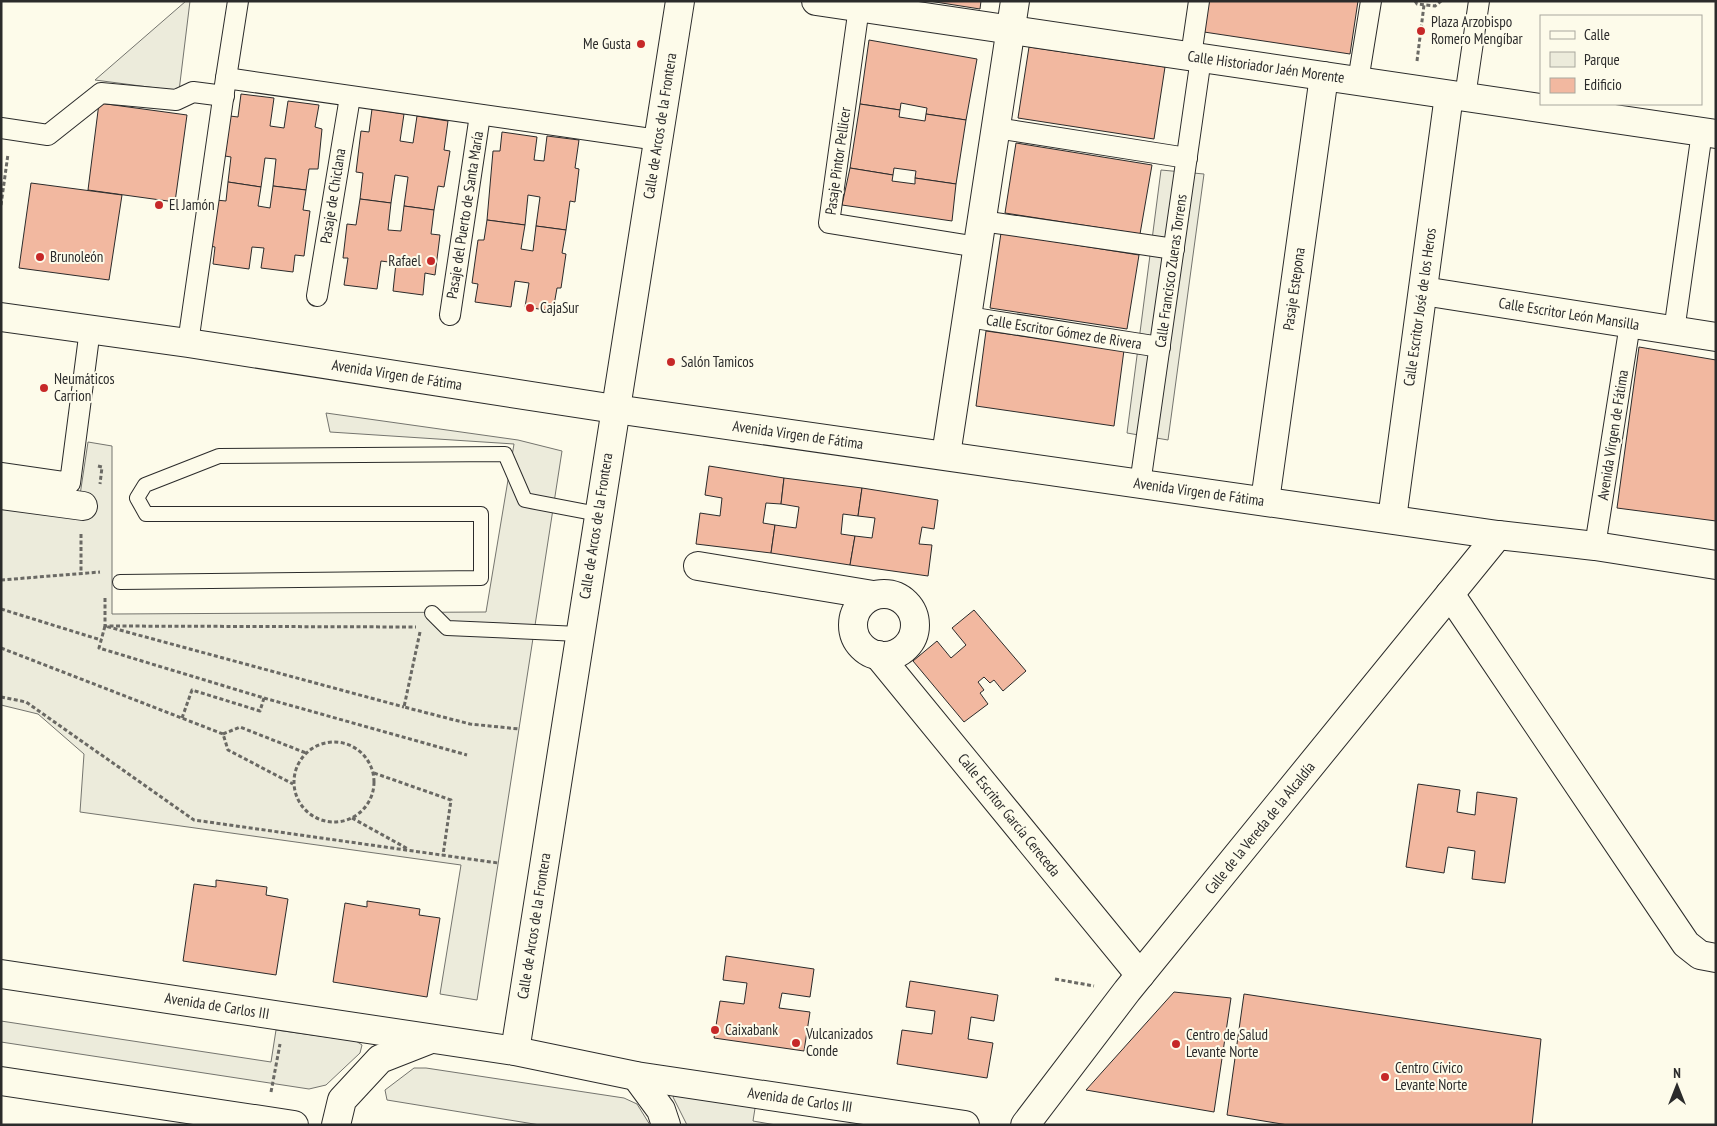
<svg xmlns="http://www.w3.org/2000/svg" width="1717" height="1126" viewBox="0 0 1717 1126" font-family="'PT Sans Narrow',sans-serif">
<rect width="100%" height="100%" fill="#fdfbea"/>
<!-- green -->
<g fill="#ecebdb" stroke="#74746e">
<path d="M186,1H190L179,91L95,80Z"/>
<path d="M1161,170L1204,174L1168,440L1127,433Z"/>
<path d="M326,413L518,440L562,451L477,1000L440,994L461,865L80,812L84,754L38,714L1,705V507L80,495L88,442L112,446V614L486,612L514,444L330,432Z"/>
<path d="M1,1021L271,1062L276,1030L356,1041L362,1045L360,1053L326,1085L309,1089L1,1042Z"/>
<path d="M414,1068H426L624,1098L637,1104L650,1125H540L387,1100L385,1090Z"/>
<path d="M676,1093L756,1102L753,1121L776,1125H687L673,1097Z"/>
</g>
<!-- building -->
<g fill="#f2b8a0" stroke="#2b2b2b">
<path d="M929,1H981L980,9Z"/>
<path d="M1209,1H1358L1350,54L1204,32Z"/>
<path d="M869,40L977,59L966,120L926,114L927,108L901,103L900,110L860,104Z"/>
<path d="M1029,47L1165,67L1154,139L1018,118Z"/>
<path d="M241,94L274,98L270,126L284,128L288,101L319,105L315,127L322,129L318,169H309L306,190L273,186L276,159L265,158L261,187L228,182L231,157L225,156L230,116L238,117Z"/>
<path d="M99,103L187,115L175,202L88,190Z"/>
<path d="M860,104L900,110L899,117L925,121L926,114L966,120L956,184L915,178L916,171L894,168L893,175L850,168Z"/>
<path d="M372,109L404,114L400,141L413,143L417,116L448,121L444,150L450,151L444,187L438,186L434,210L404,206L408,177L395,175L391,203L360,199L363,173L356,172L361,131L369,132Z"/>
<path d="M502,132L537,137L534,160L544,161L547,136L579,140L575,168L579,169L575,202L570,201L566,230L536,226L540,197L528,195L525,225L487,220L493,151H500Z"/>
<path d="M1016,143L1152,165L1140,234L1005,213Z"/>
<path d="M850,168L893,175L892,181L915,184V178L956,184L952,221L842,205Z"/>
<path d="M228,182L261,187L258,206L270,208L273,186L306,190L303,210L310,211L304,256L295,255L293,272L261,268L264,248L252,247L249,269L213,264L215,247L210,246L216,200L226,201Z"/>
<path d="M31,183L122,195L109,280L19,268Z"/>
<path d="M360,199L391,203L388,230L401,231L404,206L434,210L431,234L440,235L435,275L425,273L423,295L393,291L396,263L381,261L377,289L344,285L348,258H343L347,224L356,225Z"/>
<path d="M487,220L525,225L521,249L533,251L536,226L566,230L562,253L566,254L561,288H557L553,311L525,307L529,283L515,281L511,307L475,302L478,284L472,283L478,240H484Z"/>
<path d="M1001,233L1139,255L1127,329L990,308Z"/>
<path d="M986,331L1124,350L1114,426L976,406Z"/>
<path d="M1639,347L1716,360V521L1617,508Z"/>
<path d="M709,466L784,478L781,504L766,503L763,523L775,525L771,553L696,544L700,513L720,516L722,498L705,495Z"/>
<path d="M784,478L862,488L858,516L843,514L841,534L855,536L850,565L771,553L775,525L796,528L799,507L781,504Z"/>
<path d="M862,488L938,500L934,529L922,527L919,544L932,545L928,576L850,565L855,536L872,538L875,518L858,516Z"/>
<path d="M974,610L1026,671L1003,691L994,680L990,683L984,677L978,682L984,690L980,693L988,704L964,722L913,661L937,641L951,658L966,645L952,628Z"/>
<path d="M1418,784L1460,790L1457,812L1475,815L1477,792L1517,798L1505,883L1472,879L1475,851L1448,847L1444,873L1406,867Z"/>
<path d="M216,880L267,887L266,895L288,899L276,975L183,961L194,884L216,887Z"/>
<path d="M367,901L420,909L419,915L440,918L427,997L333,982L345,903L367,907Z"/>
<path d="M726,956L814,969L810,997L782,993L779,1008L810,1012L804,1051L714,1038L720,1001L744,1004L747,983L723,980Z"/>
<path d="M910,981L998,995L994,1021L971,1017L968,1039L993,1043L987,1078L897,1064L902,1030L932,1034L935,1011L906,1007Z"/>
<path d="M1174,992L1231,998L1214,1112L1086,1090Z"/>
<path d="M1244,994L1541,1039L1532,1125H1288L1227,1115Z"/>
</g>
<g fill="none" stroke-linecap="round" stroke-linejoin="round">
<!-- service casing -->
<g stroke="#2b2b2b" stroke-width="16">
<g id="service">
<path d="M120,582L481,578V514H146L137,498L145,485L219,456L505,454L525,500L598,514"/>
<path d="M432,613L447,628L579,634"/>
</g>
</g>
<!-- pedestrian casing -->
<g stroke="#2b2b2b" stroke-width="22">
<g id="pedestrian">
<path d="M238,1L226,78L658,140"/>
<path d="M859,7L829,223L978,247"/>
<path d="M1191,56L1199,1"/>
<path d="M1358,81L1371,1"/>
<path d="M1465,97L1479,1"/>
<path d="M1,128L48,135L101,93L176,100L193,92L224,96"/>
<path d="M996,128L1187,158"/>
<path d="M982,221L1174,249"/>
<path d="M317,296L350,97"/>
<path d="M450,315L480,115"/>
<path d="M968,317L1160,347"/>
<path d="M1674,331L1702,132"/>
<path d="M188,343L226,78"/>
<path d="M1,473L70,483L90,329"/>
<path d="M1140,484L1201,58"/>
<path d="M1595,546L1630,324"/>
</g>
</g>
<!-- minor casing -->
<g stroke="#2b2b2b" stroke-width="30">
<g id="minor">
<path d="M1423,291L1716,337"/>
<path d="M946,455L1015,1"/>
<path d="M1,495L83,506"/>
<path d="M1265,501L1324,76"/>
<path d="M1392,519L1449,95"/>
<path d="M698,566L873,595"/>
<path d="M1450,594L1686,944L1700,955L1716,958"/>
<circle cx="884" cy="625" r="31"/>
<path d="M878,655L1140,975"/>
<path d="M1025,1125L1127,991L1498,535"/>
</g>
</g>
<!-- tertiary casing -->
<g stroke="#2b2b2b" stroke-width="30">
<g id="tertiary">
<path d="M816,1L1716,134"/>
<path d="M1,317L188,343L615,409L1498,535L1595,546L1716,565"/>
<path d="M1,974L515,1051L636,1076L965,1125"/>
<path d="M515,1051L680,1"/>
<path d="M636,1076L661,1110L666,1125"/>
<path d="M336,1125L342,1100L380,1059L431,1039"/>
</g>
</g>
<!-- primary casing -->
<g stroke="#2b2b2b" stroke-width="30">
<path id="primary" d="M1,1081L294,1125"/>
</g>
<!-- path -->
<g stroke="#6a6964" stroke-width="3" stroke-dasharray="4 2.5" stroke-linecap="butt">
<path d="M1415,1L1417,4L1435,6L1441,1"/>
<path d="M1417,61L1424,5"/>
<path d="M1,205L8,154"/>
<path d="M98,466L102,467L100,484"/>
<path d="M81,534V573"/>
<path d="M1,580L100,572"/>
<path d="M105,598V626L416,627"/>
<path d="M1,609L101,640"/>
<path d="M420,632L404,707L470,724L519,729"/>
<path d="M1,648L223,734L228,750L293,784"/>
<path d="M1,697L26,702L194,820L498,863"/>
<path d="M264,698L467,755"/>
<path d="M182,718L192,690L260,711L264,698L99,648L105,626L404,707"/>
<path d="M223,734L240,727L306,753"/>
<circle cx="334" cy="782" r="40"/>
<path d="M374,773L451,800L443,855"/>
<path d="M352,818L408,849"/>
<path d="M1055,979L1094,986"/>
<path d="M271,1092L280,1044"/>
</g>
<!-- service -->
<use href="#service" stroke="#fdfbea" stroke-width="14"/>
<!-- pedestrian -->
<use href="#pedestrian" stroke="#fdfbea" stroke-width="20"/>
<!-- minor -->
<use href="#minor" stroke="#fdfbea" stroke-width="28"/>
<!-- tertiary -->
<use href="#tertiary" stroke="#fdfbea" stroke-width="28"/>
<!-- primary -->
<use href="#primary" stroke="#fdfbea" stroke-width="28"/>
</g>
<!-- markers -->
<g fill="#c62828" stroke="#fdfbea" stroke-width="2">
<circle cx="1421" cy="31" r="5"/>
<circle cx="641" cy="44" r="5"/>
<circle cx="159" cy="205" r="5"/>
<circle cx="40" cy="257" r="5"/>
<circle cx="431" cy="261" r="5"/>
<circle cx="530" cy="308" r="5"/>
<circle cx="671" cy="362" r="5"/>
<circle cx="44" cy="388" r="5"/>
<circle cx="715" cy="1030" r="5"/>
<circle cx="796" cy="1043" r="5"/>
<circle cx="1176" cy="1044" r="5"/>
<circle cx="1385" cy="1077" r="5"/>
</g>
<g text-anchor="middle" stroke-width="4" stroke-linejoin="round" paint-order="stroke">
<!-- poi labels -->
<g font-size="15" fill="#2b2b2b" stroke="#fdfbea" text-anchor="start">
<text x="1431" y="27">Plaza Arzobispo<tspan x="1431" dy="17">Romero Mengíbar</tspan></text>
<text x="631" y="49" text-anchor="end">Me Gusta</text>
<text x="169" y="210">El Jamón</text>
<text x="50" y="262">Brunoleón</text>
<text x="421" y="266" text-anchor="end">Rafael</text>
<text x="540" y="313">CajaSur</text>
<text x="681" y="367">Salón Tamicos</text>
<text x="54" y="384">Neumáticos<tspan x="54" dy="17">Carrion</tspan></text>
<text x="725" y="1035">Caixabank</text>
<text x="806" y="1039">Vulcanizados<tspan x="806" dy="17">Conde</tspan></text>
<text x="1186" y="1040">Centro de Salud<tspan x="1186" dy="17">Levante Norte</tspan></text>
<text x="1395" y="1073">Centro Cívico<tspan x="1395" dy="17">Levante Norte</tspan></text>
</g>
<!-- street labels -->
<g font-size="15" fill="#2b2b2b" stroke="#fdfbea">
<text transform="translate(1266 67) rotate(8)" y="5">Calle Historiador Jaén Morente</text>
<text transform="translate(660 126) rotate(-81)" y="5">Calle de Arcos de la Frontera</text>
<text transform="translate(838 161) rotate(-82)" y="5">Pasaje Pintor Pellicer</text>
<text transform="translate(333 196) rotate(-81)" y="5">Pasaje de Chiclana</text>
<text transform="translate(465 215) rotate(-81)" y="5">Pasaje del Puerto de Santa María</text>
<text transform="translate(1171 271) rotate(-82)" y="5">Calle Francisco Zueras Torrens</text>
<text transform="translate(1294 289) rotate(-82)" y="5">Pasaje Estepona</text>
<text transform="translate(1420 307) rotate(-82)" y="5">Calle Escritor José de los Heros</text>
<text transform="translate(1569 314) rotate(9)" y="5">Calle Escritor León Mansilla</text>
<text transform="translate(1064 332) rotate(9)" y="5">Calle Escritor Gómez de Rivera</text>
<text transform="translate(397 375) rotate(9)" y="5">Avenida Virgen de Fátima</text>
<text transform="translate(798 435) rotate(8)" y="5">Avenida Virgen de Fátima</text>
<text transform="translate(1613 435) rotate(-81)" y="5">Avenida Virgen de Fátima</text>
<text transform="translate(1199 492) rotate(8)" y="5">Avenida Virgen de Fátima</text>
<text transform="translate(596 526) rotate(-81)" y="5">Calle de Arcos de la Frontera</text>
<text transform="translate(1009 815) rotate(51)" y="5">Calle Escritor García Cereceda</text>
<text transform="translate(1260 828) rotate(-51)" y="5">Calle de la Vereda de la Alcaldía</text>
<text transform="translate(534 926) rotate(-81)" y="5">Calle de Arcos de la Frontera</text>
<text transform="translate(217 1006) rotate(9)" y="5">Avenida de Carlos III</text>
<text transform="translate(800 1100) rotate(8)" y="5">Avenida de Carlos III</text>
</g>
</g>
<!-- border -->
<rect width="1717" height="1126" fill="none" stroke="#2b2b2b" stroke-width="5"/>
<!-- legend -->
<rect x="1540" y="15" width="162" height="90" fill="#fdfbea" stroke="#a9a89e"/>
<rect x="1550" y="31" width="25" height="8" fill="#fdfbea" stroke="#a9a89e"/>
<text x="1584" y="40" font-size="15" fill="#2b2b2b">Calle</text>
<rect x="1550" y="52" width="25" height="15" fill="#ecebdb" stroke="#a9a89e"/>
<text x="1584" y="65" font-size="15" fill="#2b2b2b">Parque</text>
<rect x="1550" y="78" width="25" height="15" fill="#f2b8a0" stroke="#a9a89e"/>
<text x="1584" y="90" font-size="15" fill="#2b2b2b">Edificio</text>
<!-- north arrow -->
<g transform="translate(1677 1086)" stroke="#fdfbea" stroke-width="4" paint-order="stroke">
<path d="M0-4L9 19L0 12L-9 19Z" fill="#2b2b2b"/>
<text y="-8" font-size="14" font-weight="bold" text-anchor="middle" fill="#2b2b2b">N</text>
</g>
</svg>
